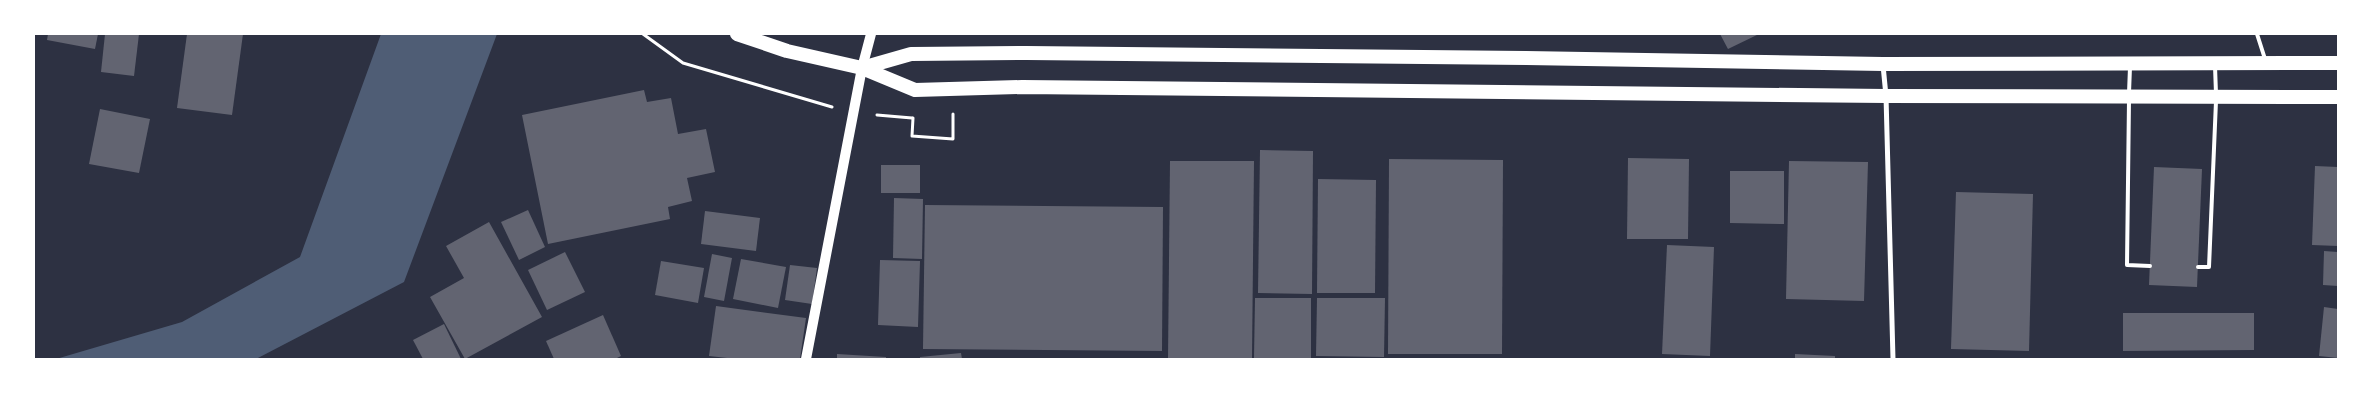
<svg xmlns="http://www.w3.org/2000/svg" width="2372" height="393" viewBox="0 0 2372 393" font-family="'Sofia Sans Condensed',sans-serif">
<rect width="100%" height="100%" fill="#2d3142"/>
<!-- water -->
<path fill="#4f5d75" d="M381,34H497L404,282L256,359H56L182,322L300,257Z"/>
<!-- building -->
<g fill="#626471">
<path d="M48,34H98L95,49L47,40Z"/>
<path d="M105,34H139L134,76L101,72Z"/>
<path d="M187,34H243L232,115L177,108Z"/>
<path d="M1720,34H1759L1728,49Z"/>
<path d="M644,90L647,102L671,98L678,134L706,129L715,172L687,178L692,201L668,207L670,219L548,244L522,115Z"/>
<path d="M100,109L150,119L139,173L89,164Z"/>
<path d="M1260,150L1313,151L1312,294L1258,293Z"/>
<path d="M1628,158L1689,159L1688,239H1627Z"/>
<path d="M1389,159L1503,160L1502,354H1388Z"/>
<path d="M1170,161H1254L1252,359H1168Z"/>
<path d="M1789,161L1868,162L1864,301L1786,299Z"/>
<rect x="881" y="165" width="39" height="28"/>
<path d="M2315,166L2338,167V246L2312,245Z"/>
<path d="M2154,167L2202,169L2197,287L2149,285Z"/>
<path d="M1730,171H1784V224L1730,223Z"/>
<path d="M1318,179L1376,180L1375,293H1317Z"/>
<path d="M1956,192L2033,194L2029,351L1951,349Z"/>
<path d="M894,198L923,199L922,259L893,258Z"/>
<path d="M925,205L1163,207L1162,351L923,349Z"/>
<path d="M528,210L545,247L519,260L501,222Z"/>
<path d="M705,211L760,218L756,251L701,244Z"/>
<path d="M489,222L542,317L465,359L430,297L464,278L446,246Z"/>
<path d="M1667,245L1714,247L1710,356L1662,354Z"/>
<path d="M2324,251L2338,252V286L2323,285Z"/>
<path d="M565,252L585,292L547,310L528,270Z"/>
<path d="M712,254L732,258L724,301L704,297Z"/>
<path d="M741,259L786,267L778,308L733,299Z"/>
<path d="M880,260L920,261L918,327L878,325Z"/>
<path d="M661,261L704,268L698,303L655,295Z"/>
<path d="M790,265L817,268L812,304L785,300Z"/>
<path d="M1255,298H1311V359L1254,358Z"/>
<path d="M1317,298H1385L1384,357L1316,356Z"/>
<path d="M716,306L806,318L800,359H736L709,356Z"/>
<path d="M2324,307L2338,309V358L2319,356Z"/>
<path d="M2123,313H2254V350L2123,351Z"/>
<path d="M603,315L621,356L615,359H554L546,341Z"/>
<path d="M444,324L461,359H423L413,340Z"/>
<path d="M961,353L962,359H920V357Z"/>
<path d="M837,354L886,357V359H837Z"/>
<path d="M1795,354L1835,356V359H1795Z"/>
</g>
<g fill="none" stroke-linecap="round" stroke-linejoin="round">
<!-- path -->
<g stroke="#fff" stroke-width="3">
<path d="M643,34L683,63L832,107"/>
<path d="M877,115L912,118"/>
<path d="M913,118L912,136L953,139V114"/>
</g>
<!-- service -->
<g stroke="#fff" stroke-width="4">
<path d="M2257,34L2265,59"/>
<path d="M2215,66L2216,94"/>
<path d="M2129,93L2130,67"/>
<path d="M2129,100L2127,265L2150,266"/>
<path d="M2198,267H2209L2216,101"/>
</g>
<!-- minor -->
<path stroke="#fff" stroke-width="5" d="M1883,65L1886,96L1893,359"/>
<!-- secondary -->
<path stroke="#fff" stroke-width="10" d="M806,359L862,68L871,34"/>
<!-- trunk -->
<g stroke="#fff" stroke-width="14">
<path d="M737,34L787,51L862,68L915,90L1022,87L1886,96L2338,97"/>
<path d="M862,68L911,54L1027,53L1526,58L1883,64L2338,63"/>
</g>
</g>
<!-- border -->
<rect width="2372" height="393" fill="none" stroke="#ffffff" stroke-width="70"/>
</svg>
